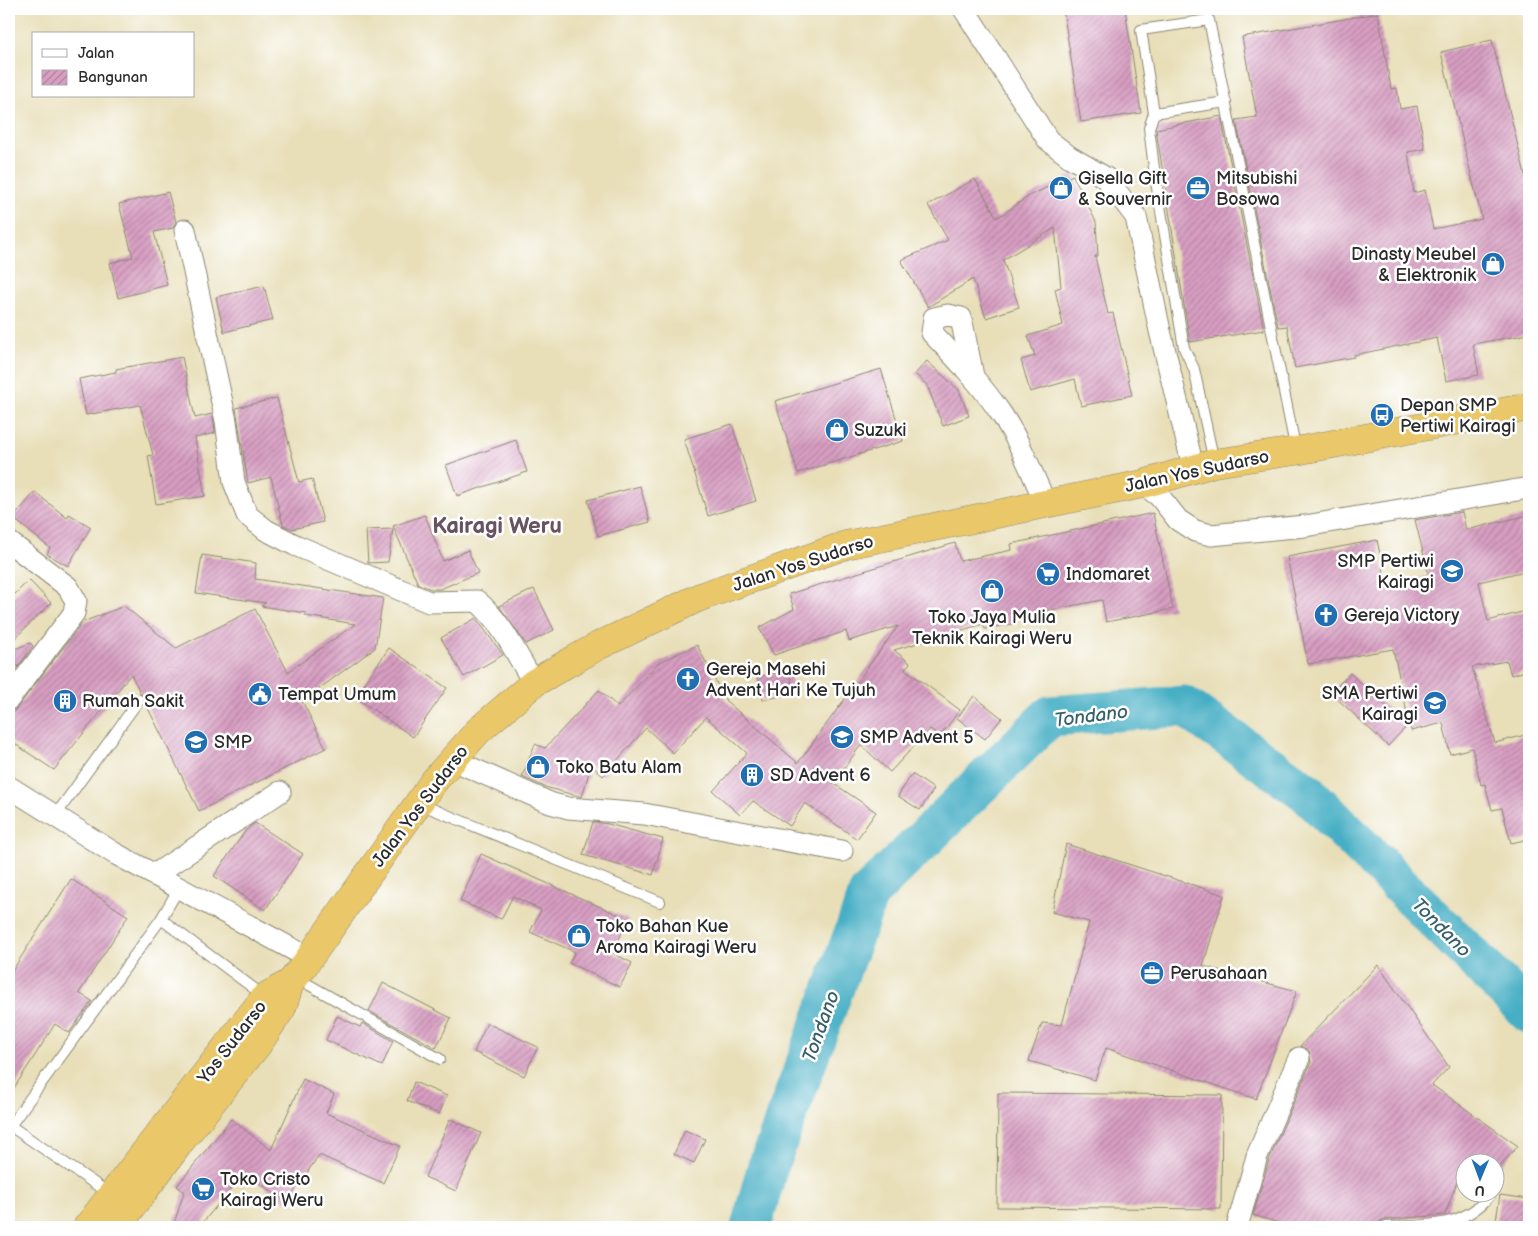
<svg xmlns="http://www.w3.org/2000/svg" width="1538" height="1236" viewBox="0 0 1538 1236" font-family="'Balsamiq Sans',sans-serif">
<defs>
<pattern id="building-hatch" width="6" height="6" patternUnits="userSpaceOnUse" patternTransform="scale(1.25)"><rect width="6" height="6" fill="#d89ec2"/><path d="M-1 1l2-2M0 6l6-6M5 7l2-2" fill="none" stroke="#af819e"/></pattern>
</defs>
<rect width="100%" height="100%" fill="#fff"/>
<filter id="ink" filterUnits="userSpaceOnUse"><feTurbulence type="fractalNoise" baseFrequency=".02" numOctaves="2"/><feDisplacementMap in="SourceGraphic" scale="10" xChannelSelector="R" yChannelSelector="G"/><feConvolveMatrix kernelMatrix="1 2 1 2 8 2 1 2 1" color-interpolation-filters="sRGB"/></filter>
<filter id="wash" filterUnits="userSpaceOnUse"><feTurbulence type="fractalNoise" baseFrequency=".0096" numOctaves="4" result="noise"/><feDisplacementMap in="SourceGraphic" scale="20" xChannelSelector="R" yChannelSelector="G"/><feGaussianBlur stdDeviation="1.12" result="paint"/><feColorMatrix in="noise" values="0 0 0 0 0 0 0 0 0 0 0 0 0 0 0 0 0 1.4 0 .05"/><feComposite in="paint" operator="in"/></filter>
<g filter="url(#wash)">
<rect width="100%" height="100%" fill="#e8dfb9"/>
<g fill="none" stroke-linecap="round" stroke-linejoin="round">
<!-- river -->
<path stroke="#46afc5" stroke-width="41" d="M751,1227L767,1169L869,893L1050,716L1184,706L1306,792L1529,1013"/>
</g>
<g id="blocks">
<!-- building -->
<g fill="url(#building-hatch)">
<path d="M1063,9H1125L1141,113L1081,122Z"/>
<path d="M1378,13L1391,89L1397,88L1400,109L1417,106L1425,149L1408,152L1414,193L1425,190L1433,229L1482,219L1441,52L1492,40L1529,191V334L1473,344L1479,375L1446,381L1437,338L1354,355V357L1295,368L1287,326L1278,327L1236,120L1257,117L1242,37Z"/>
<path d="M1221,116L1264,330L1190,342L1156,129Z"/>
<path d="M1073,175L1096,222L1098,256H1095L1108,314L1113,313L1132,395L1081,406L1075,379L1030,392L1021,360L1035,356L1028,336L1063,325L1055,289L1061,287L1055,228L1003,260L1019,307L986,318L973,279L928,307L901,260L948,240L928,205L975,179L997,218L1029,196Z"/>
<path d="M168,192L176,222L173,228L154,232L167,285L118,298L110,263L133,257L119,204Z"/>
<path d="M264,286L273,320L224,332L216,297Z"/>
<path d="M182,357L195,418L212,414L214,423L215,433L195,438L205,496L156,504L148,456L153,455L140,405L86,415L79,379L116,372V369Z"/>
<path d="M927,361L959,390L969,416L943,426L927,385L915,374Z"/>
<path d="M881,369L903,441L798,473L775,401Z"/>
<path d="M277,398L299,482L312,479L323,522L292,529L283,525L271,477L248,483L236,408Z"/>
<path d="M732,424L756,501L708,516L684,439Z"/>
<path d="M516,440L527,472L457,496L446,465Z"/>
<path d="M640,486L650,522L598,536L588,500Z"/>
<path d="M35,492L67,518L69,514L91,527L68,566L47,554L50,548L13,518Z"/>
<path d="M1462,512L1466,530L1529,515V570L1479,582L1488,621L1529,610V670L1511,675L1507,661L1472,667L1495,743L1529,734V839L1511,843L1502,808L1492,810L1485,784L1481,785L1472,748L1450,754L1443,723L1411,731L1393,649L1308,664L1287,557L1377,540L1387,587L1429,576L1415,520Z"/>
<path d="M1153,513L1173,609L1106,622L1102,600L1015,617L1017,623L985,629L983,624L894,650L910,663L905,669L960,710L940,736L930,729L890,772L861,745L833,783L876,812L857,839L805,803L790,826L753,801L740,815L713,791L747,753L706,717L673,753L646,728L603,776L591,765L582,797L545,787L522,777L535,744L545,748L599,690L618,707L658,663L697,645L726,701L798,763L898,626L849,641L846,631L774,655L759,628L794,609L789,594L955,543L960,561L1012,550L1011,544Z"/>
<path d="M425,515L443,561L468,550L478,573L440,589H431L418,584L393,526Z"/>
<path d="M393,529L388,562L368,563L366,530Z"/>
<path d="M202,555L256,563L255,579L383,598L375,648L302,701L326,748L199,811L145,702V697L141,694L131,674L54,770L9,740V718L83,622L124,606L176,648L255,609L288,672L355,624L306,616V613L261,606L266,603L196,593Z"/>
<path d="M29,580L51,603L9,644V600Z"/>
<path d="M534,589L554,630L526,644L499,606Z"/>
<path d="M476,618L503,655L464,677L441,638Z"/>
<path d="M30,643L33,646L18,667L9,660V651Z"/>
<path d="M389,648L447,688L413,737L355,697Z"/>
<path d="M789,670L794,693L763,700L757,677Z"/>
<path d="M1350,673L1407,726L1388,746L1331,693Z"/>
<path d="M974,696L1002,718L985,739L957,718Z"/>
<path d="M912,774L934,789L920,810L898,796Z"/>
<path d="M593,822L608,824L663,839L653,875L583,855Z"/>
<path d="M255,823L303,854L265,910L214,876L246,830Z"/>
<path d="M1066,844L1224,895L1203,966L1297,991L1256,1099L1106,1048L1095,1080L1029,1061L1042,1023L1062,1025L1089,922L1052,912Z"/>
<path d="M481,854L628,919L613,953L632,963L620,987L569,963L575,952L530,932L541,910L513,896L501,919L460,901Z"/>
<path d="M71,879L128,916L79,993L92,1001L69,1033L55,1024L9,1096V976Z"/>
<path d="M1378,965L1449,1067L1432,1085L1518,1146L1496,1171V1164H1466V1167L1463,1165L1445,1215L1382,1220L1376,1224L1291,1227L1253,1215L1269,1160L1311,1062L1309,1051L1300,1046Z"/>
<path d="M383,983L451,1018L436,1048L369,1011Z"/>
<path d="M337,1016L360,1027L362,1023L393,1041L382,1066L326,1040Z"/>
<path d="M487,1023L538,1047L524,1076L474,1052Z"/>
<path d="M303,1079L334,1094L326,1113L400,1146L383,1183L319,1155L287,1202L244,1173L199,1227H173L184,1192L177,1186L231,1119L271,1150Z"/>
<path d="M414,1082L447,1096L439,1114L407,1101Z"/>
<path d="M998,1093L1222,1095L1221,1209L997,1207Z"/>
<path d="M450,1119L481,1133L456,1191L425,1177Z"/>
<path d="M685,1130L705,1139L694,1163L674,1154Z"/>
<path d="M1500,1195L1529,1199V1227H1495Z"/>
</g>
</g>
</g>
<g filter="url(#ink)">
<use href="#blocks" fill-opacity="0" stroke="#8a8572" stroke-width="1"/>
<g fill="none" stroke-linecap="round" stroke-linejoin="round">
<!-- service casing -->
<g stroke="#8a8572" stroke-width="12">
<g id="service">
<path d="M1226,102L1154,113L1141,30L1209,20L1296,451"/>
<path d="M1154,113L1149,128L1155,176L1184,348L1194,369L1214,462"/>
<path d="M420,804L660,902"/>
<path d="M55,816L139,700"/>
<path d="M161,919L264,996"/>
<path d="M297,978L440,1059"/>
<path d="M9,1125L110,1194"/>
<path d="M10,1126L161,919L179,888"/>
<path d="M1382,1227C1423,1225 1463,1230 1491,1194"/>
</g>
</g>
<!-- minor casing -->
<g stroke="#8a8572" stroke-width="23">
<g id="minor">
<path d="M964,9L1048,140L1070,157L1106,178L1136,217L1160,331L1194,471"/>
<path d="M185,230L226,421L234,482L247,515L266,530L295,545L429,602L477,601C502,622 517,656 534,683"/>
<path d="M973,376L961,318L948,315L934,318L932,333C957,359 982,385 1002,415C1020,442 1032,473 1045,502"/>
<path d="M1143,484L1159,496L1178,520L1195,531L1211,535L1305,526L1529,488"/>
<path d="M9,542L68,587L76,601L74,613L9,699"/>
<path d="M453,760L550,803L568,808L644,814L842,851"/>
<path d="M9,787L114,853L309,958"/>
<path d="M154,875L280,792"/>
<path d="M1237,1227L1257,1156L1299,1058"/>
</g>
</g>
<!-- trunk casing -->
<g stroke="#8a8572" stroke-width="29">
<g id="trunk">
<path d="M87,1227L265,997L290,983L303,967L434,781L479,730L534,683L561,667L598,646L700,597L846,545L1143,484L1214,463L1296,451L1529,407"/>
<path d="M117,1227L181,1141L258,1044L282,1008L290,983"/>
</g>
</g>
<!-- service -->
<use href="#service" stroke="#fff" stroke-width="10"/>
<!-- minor -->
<use href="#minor" stroke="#fff" stroke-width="21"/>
<!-- trunk -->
<use href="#trunk" stroke="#eac769" stroke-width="28"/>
</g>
</g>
<!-- icons -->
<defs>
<g id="shop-disc" transform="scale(1.25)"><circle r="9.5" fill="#1f6fb2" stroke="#fff"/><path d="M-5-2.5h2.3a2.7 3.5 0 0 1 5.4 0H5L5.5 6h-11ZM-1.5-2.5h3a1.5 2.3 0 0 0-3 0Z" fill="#fff"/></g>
<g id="office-disc" transform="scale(1.25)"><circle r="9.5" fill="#1f6fb2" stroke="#fff"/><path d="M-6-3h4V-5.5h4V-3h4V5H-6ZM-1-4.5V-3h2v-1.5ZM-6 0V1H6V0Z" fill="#fff"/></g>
<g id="bus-disc" transform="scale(1.25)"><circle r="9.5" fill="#1f6fb2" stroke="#fff"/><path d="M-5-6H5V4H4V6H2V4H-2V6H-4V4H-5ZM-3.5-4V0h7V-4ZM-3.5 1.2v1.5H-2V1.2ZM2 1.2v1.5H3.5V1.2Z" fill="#fff"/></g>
<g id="school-disc" transform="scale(1.25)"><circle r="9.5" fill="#1f6fb2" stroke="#fff"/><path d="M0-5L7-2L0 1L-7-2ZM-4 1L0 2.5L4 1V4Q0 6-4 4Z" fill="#fff"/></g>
<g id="supermarket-disc" transform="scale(1.25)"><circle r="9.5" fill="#1f6fb2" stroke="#fff"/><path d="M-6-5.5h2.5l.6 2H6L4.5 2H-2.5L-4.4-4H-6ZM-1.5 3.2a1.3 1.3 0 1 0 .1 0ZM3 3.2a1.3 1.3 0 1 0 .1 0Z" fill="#fff"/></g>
<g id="church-disc" transform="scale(1.25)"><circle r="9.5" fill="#1f6fb2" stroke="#fff"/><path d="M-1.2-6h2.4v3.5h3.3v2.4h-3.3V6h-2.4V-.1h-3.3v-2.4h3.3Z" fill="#fff"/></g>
<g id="civic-disc" transform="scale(1.25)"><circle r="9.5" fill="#1f6fb2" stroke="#fff"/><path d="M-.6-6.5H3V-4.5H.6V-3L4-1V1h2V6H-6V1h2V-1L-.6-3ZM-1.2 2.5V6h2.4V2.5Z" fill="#fff"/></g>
<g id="building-disc" transform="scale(1.25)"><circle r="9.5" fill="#1f6fb2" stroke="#fff"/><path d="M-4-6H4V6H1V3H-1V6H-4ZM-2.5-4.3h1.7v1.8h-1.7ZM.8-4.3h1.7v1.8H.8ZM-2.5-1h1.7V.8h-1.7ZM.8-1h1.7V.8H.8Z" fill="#fff"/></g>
</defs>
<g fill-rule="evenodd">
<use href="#shop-disc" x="1061" y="188"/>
<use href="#office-disc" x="1198" y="188"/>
<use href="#shop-disc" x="1493" y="264"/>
<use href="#bus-disc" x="1382" y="415"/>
<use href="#shop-disc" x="837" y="430"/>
<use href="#school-disc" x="1452" y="571"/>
<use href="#supermarket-disc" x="1048" y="574"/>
<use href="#shop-disc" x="992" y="591"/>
<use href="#church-disc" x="1326" y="615"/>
<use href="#church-disc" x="688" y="679"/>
<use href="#civic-disc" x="260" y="694"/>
<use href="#building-disc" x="65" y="701"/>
<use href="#school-disc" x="1435" y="703"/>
<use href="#school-disc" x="842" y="737"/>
<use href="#school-disc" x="196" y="742"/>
<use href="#shop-disc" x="538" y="767"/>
<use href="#building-disc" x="752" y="775"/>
<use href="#shop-disc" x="579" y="936"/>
<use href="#office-disc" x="1152" y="973"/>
<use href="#supermarket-disc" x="203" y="1189"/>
</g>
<g text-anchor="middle" stroke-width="5" stroke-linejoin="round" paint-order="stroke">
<!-- poi labels -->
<g font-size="18" fill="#2b2b2b" stroke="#fff" text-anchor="start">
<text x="1078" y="184">Gisella Gift<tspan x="1078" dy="21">&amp; Souvernir</tspan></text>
<text x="1216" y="184">Mitsubishi<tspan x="1216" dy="21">Bosowa</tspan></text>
<text x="1476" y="260" text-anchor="end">Dinasty Meubel<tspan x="1476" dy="21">&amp; Elektronik</tspan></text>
<text x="1400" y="411">Depan SMP<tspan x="1400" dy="21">Pertiwi Kairagi</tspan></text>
<text x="854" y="436">Suzuki</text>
<text x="1434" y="567" text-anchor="end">SMP Pertiwi<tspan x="1434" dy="21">Kairagi</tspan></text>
<text x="1066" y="580">Indomaret</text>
<text x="1344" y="621">Gereja Victory</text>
<text x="992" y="623" text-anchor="middle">Toko Jaya Mulia<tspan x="992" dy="21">Teknik Kairagi Weru</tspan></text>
<text x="706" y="675">Gereja Masehi<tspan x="706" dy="21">Advent Hari Ke Tujuh</tspan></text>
<text x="1418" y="699" text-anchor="end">SMA Pertiwi<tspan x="1418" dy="21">Kairagi</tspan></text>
<text x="278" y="700">Tempat Umum</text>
<text x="82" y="707">Rumah Sakit</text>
<text x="860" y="743">SMP Advent 5</text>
<text x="214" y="748">SMP</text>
<text x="556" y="773">Toko Batu Alam</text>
<text x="770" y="781">SD Advent 6</text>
<text x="596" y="932">Toko Bahan Kue<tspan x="596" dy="21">Aroma Kairagi Weru</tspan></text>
<text x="1170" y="979">Perusahaan</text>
<text x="220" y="1185">Toko Cristo<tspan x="220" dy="21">Kairagi Weru</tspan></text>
</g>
<!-- street labels -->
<g font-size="18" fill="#2b2b2b" stroke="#fff">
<text transform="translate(1197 471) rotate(-12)" y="6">Jalan Yos Sudarso</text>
<text transform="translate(803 563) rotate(-18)" y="6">Jalan Yos Sudarso</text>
<text transform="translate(420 806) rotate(-53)" y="6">Jalan Yos Sudarso</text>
<text transform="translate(232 1042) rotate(-52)" y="6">Yos Sudarso</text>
</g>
<!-- water labels -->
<g font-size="19" font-style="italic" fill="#366069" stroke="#fff">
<text transform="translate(1091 715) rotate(-7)" y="7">Tondano</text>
<text transform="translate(1442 927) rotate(45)" y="7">Tondano</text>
<text transform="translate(820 1026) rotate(-70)" y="7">Tondano</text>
</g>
<!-- district labels -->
<g font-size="22" font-weight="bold" fill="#685360" stroke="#fff">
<text x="497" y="533">Kairagi Weru</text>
</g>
</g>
<!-- margin -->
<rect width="1538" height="1236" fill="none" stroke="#fff" stroke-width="30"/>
<!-- legend -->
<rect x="32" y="32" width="162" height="65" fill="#ffffff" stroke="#aaaaaa"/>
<rect x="42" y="49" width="25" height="8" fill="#ffffff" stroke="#aaaaaa"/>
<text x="78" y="58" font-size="15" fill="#2b2b2b">Jalan</text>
<rect x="42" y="70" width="25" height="15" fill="url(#building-hatch)" stroke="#aaaaaa"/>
<text x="78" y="82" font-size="15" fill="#2b2b2b">Bangunan</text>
<!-- north arrow -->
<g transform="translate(1480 1178) rotate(181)"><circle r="24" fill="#ffffff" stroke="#aaaaaa"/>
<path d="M0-4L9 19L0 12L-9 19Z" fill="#1f6fb2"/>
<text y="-8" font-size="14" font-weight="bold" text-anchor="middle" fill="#2b2b2b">U</text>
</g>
</svg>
